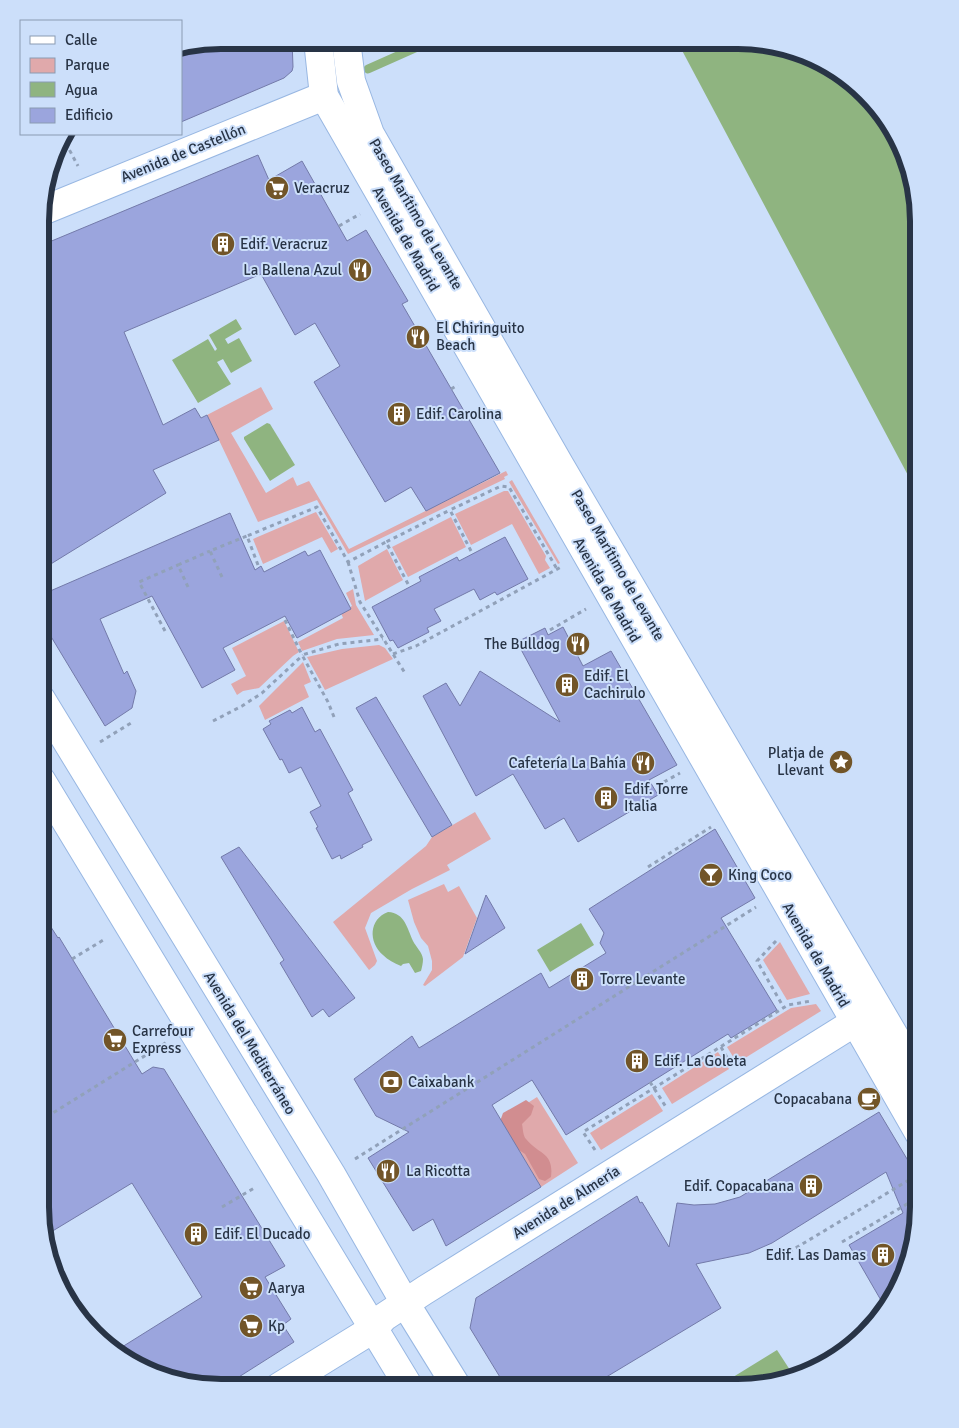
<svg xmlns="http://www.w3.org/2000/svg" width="959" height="1428" viewBox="0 0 959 1428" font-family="Signika,sans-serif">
<rect width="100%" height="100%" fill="#ccdffa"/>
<!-- green -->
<g fill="#e0a9ab">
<path d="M261,387L273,409L231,433L266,493L293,477L297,486L309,481L349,549L506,471L508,475L504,477L505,479L348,554L317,500L258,522L207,415Z"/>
<path d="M512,480L560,563L558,564L509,482Z"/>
<path d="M504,491H508L546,556L545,560L550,568L539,574L512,524L471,545L455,514Z"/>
<path d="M316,512L338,549L331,553L322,537L263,564L253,539Z"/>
<path d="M451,517L466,547L408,577L392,547Z"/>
<path d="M387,549L403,580L365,601L358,566Z"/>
<path d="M353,589L356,605L374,635L337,639L302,651L298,642L343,618L341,613L352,606L346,593Z"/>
<path d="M284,621L299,652L293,656L259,688L243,691L237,695L231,684L246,676L232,648Z"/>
<path d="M379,645L385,648L393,659L325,690L307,657L342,649Z"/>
<path d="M303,662L311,682L304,685L309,697L265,720L259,706Z"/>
<path d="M475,812L491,839L447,865L450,870L412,889L371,913L365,928L377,961L375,965L369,970L333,922L426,846L432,837Z"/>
<path d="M444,884L448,892L459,886L477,918L463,957L425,986L423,985L432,970V961L428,946L421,938L414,922L408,900Z"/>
<path d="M780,942L810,994L787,1000L763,960Z"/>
<path d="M816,1004L821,1011L737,1063L727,1047L791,1008Z"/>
<path d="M718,1052L729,1069L672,1104L662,1088Z"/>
<path d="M652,1094L663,1111L601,1150L590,1133Z"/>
<path d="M537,1097L578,1163L541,1187L501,1120Z"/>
</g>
<!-- forest -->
<path fill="#d18d90" d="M526,1100L534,1106L531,1115L522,1124C523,1129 523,1136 526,1139C539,1155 554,1152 551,1177L545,1181L539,1179L525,1154L510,1144L498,1127L503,1113Z"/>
<!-- water -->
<g fill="#8fb480">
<path d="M677,41L762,42L848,77L905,152L919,221V496Z"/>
<path d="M236,319L242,329L225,339L228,344L239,338L252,361L231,373L223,359L217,362L231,384L198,403L172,360L208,339L215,351L217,349L209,335Z"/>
<path d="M267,423L270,424L295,465L270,481L244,439V437Z"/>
<path d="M388,912C405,913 407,928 413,941C416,947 422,952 423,959C423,963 422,967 421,971L415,973L409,963L403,964L401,966C394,963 388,960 383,955C368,942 369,919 388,912Z"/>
<path d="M581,923L594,945L550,972L537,950Z"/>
<path d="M777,1350L790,1370L772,1381L738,1388H728L725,1382Z"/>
</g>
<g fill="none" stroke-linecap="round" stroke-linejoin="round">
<!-- stream -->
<path stroke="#8fb480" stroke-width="9" d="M368,69L431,41"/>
</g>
<!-- building -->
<g fill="#9ba5dd" stroke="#737aa9">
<path d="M221,40H292L293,67L292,71L284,78L181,122V47Z"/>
<path d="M258,155L269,180L302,161L347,241L366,230L408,301L402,304L500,473L426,511L411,487L385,502L314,382L340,366L315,323L295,335L261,274L124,332L163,425L195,408L201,418L207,415L219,440L153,470L166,493L41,570L42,245Z"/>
<path d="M230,513L255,570L261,566L264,572L305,551L308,556L320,550L351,609L297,638L285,616L223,648L235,670L202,688L152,596L100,619L124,674L127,671L136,691L132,708L105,726L41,620V595Z"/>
<path d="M505,537L528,579L497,595L495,592L480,600L474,589L434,609L441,621L427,628L429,632L398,648L393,640L390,641L372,607L421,581L419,577L457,557L459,561Z"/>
<path d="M563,627L583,666L611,651L677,765L649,780L658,795L578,842L564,818L545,829L513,774L476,796L423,696L446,683L460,706L480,671L560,722L517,642L545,628L548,635Z"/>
<path d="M376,697L452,825L432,837L356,708Z"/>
<path d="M302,707L315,732L320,729L353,790L348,793L372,840L362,845L363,847L341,859L340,855L332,859L316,828L318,827L310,812L321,806L301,767L289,773L282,759L280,760L263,729L271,724L269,721L290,710L292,713Z"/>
<path d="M715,829L755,898L721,918L777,1010L731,1038L728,1034L566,1135L532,1080L492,1105L541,1187L446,1246L433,1219L413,1231L368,1158L409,1132L376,1116L354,1079L412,1036L419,1048L541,973L549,988L606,953L600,943L604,933L589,909Z"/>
<path d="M239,847L355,998L329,1017L323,1009L312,1017L280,963L284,960L221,857Z"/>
<path d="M486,895L505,928L465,954L476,923Z"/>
<path d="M40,910L58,938L59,937L142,1074L153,1067L164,1069L285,1266L265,1277L291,1319L283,1325L294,1342L223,1387L198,1386L114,1352L202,1297L132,1183L46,1235L40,1207Z"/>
<path d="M879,1112L919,1179V1219L905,1276L886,1309L849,1245L903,1213L886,1172L772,1243L749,1253L696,1264L721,1308L588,1388L506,1387L470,1328L476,1298L637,1196L640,1203L642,1202L669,1247L677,1203L694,1205L715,1204L740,1197Z"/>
</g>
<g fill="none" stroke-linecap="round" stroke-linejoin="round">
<!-- minor casing -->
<g stroke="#98b7e2" stroke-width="30">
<g id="minor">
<path d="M318,40L324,96L919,1133"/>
<path d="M346,40L351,81L370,134L559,464L919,1078"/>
<path d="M42,211L324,96"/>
<path d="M41,699L331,1174L405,1303L457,1387"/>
<path d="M41,780L409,1387"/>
<path d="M279,1387L373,1329L384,1317L425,1290L855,1022"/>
</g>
</g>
<!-- path -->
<g stroke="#91a1b9" stroke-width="3" stroke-dasharray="4 4" stroke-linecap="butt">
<path d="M62,136L78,166"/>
<path d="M339,226L360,214"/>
<path d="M451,389L458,385"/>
<path d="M471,551L450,510L501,486L509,487L557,569"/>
<path d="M348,562L360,602L405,673"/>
<path d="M258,565L247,536L317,507L348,562L386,542"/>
<path d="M222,577L210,551L247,536"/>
<path d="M408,584L386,542L450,510"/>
<path d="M188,587L178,565L210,551"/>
<path d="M285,620L302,655"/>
<path d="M550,630L586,609"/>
<path d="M165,631L139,582L178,565"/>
<path d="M393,654L416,646L561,567"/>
<path d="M334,717L328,702L302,655L339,644L383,639"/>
<path d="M213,721L242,706L262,693L303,655"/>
<path d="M100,742L131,723"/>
<path d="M657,786L680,773"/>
<path d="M648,867L711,827"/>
<path d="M776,941L757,961L784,1008"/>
<path d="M72,959L105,939"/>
<path d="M721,1047L732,1066"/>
<path d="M650,1082L666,1107"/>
<path d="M40,1121L167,1042"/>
<path d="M595,1150L583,1132L788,1005L811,1001"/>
<path d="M355,1159L756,907"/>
<path d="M222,1207L256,1187"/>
<path d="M842,1242L919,1197"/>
<path d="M789,1252L919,1174"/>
<path d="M349,1387V1377"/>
</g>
<!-- minor -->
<use href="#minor" stroke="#fff" stroke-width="28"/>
</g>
<!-- icons -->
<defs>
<g id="supermarket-disc" transform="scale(1.25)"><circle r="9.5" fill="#725528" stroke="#ccdffa"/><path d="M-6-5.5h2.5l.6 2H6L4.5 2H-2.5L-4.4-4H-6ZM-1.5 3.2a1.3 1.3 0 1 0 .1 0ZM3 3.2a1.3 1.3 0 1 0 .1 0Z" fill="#fff"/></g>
<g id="building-disc" transform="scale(1.25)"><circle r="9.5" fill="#725528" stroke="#ccdffa"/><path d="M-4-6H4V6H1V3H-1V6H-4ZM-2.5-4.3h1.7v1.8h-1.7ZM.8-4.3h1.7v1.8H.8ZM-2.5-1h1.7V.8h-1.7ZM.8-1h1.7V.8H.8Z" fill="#fff"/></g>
<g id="restaurant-disc" transform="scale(1.25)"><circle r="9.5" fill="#725528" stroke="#ccdffa"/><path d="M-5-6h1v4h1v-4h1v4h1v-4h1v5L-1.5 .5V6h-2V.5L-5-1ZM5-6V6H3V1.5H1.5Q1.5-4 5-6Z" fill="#fff"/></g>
<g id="sight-disc" transform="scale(1.25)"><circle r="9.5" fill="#725528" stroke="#ccdffa"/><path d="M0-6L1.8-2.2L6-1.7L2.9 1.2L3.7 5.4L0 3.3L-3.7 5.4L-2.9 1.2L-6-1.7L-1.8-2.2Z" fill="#fff"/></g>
<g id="bar-disc" transform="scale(1.25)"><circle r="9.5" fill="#725528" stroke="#ccdffa"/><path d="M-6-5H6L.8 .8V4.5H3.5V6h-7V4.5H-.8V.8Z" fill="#fff"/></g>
<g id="bank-disc" transform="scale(1.25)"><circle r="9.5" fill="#725528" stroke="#ccdffa"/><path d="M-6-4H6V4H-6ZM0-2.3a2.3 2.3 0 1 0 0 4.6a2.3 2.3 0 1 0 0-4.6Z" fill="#fff"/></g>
<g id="cafe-disc" transform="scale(1.25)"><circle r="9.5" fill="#725528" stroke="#ccdffa"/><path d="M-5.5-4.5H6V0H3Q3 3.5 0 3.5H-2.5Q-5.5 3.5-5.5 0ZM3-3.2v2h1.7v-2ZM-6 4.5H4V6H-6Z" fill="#fff"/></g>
</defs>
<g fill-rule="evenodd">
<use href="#supermarket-disc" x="277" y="188"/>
<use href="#building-disc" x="223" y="244"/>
<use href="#restaurant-disc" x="360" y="270"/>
<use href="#restaurant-disc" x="418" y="337"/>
<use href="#building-disc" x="399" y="414"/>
<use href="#restaurant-disc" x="578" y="644"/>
<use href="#building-disc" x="567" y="685"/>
<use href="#sight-disc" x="841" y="762"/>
<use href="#restaurant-disc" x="643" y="763"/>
<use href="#building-disc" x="606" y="798"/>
<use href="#bar-disc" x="711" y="875"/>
<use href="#building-disc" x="582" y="979"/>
<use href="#supermarket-disc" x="115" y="1040"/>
<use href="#building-disc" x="637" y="1061"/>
<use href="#bank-disc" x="391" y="1082"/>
<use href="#cafe-disc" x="869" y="1099"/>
<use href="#restaurant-disc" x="388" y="1171"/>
<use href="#building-disc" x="811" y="1186"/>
<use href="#building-disc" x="196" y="1234"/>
<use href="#building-disc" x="883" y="1255"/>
<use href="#supermarket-disc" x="251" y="1288"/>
<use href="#supermarket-disc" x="251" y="1326"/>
</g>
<g text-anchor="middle" stroke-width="4" stroke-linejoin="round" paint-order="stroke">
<!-- street labels -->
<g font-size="15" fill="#283446" stroke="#ccdffa">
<text transform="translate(183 153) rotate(-22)" y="5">Avenida de Castellón</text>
<text transform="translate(416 214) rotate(60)" y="5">Paseo Marítimo de Levante</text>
<text transform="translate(406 239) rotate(60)" y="5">Avenida de Madrid</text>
<text transform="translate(618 565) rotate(60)" y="5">Paseo Marítimo de Levante</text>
<text transform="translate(607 590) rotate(60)" y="5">Avenida de Madrid</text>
<text transform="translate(816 955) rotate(60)" y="5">Avenida de Madrid</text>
<text transform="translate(250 1043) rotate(59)" y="5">Avenida del Mediterráneo</text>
<text transform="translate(566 1202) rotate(-32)" y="5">Avenida de Almería</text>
</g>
<!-- poi labels -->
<g font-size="15" fill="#283446" stroke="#ccdffa" text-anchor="start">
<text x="294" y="193">Veracruz</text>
<text x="240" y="249">Edif. Veracruz</text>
<text x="342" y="275" text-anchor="end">La Ballena Azul</text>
<text x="436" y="333">El Chiringuito<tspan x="436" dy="17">Beach</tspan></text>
<text x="416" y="419">Edif. Carolina</text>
<text x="560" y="649" text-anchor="end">The Bulldog</text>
<text x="584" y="681">Edif. El<tspan x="584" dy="17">Cachirulo</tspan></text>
<text x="824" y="758" text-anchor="end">Platja de<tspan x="824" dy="17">Llevant</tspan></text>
<text x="626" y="768" text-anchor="end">Cafetería La Bahía</text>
<text x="624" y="794">Edif. Torre<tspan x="624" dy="17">Italia</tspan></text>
<text x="728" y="880">King Coco</text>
<text x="600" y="984">Torre Levante</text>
<text x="132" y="1036">Carrefour<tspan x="132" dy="17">Express</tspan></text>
<text x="654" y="1066">Edif. La Goleta</text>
<text x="408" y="1087">Caixabank</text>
<text x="852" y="1104" text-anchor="end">Copacabana</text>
<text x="406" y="1176">La Ricotta</text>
<text x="794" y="1191" text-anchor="end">Edif. Copacabana</text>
<text x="214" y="1239">Edif. El Ducado</text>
<text x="866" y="1260" text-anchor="end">Edif. Las Damas</text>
<text x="268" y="1293">Aarya</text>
<text x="268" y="1331">Kp</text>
</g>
</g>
<!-- crop -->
<path d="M0 0H959V1428H0ZM221 49H738A172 172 0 0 1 910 221V1207A172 172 0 0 1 738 1379H221A172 172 0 0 1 49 1207V221A172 172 0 0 1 221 49Z" fill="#ccdffa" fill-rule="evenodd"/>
<path fill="none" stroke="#283446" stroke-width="6" d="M221 49H738A172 172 0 0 1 910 221V1207A172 172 0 0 1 738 1379H221A172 172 0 0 1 49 1207V221A172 172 0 0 1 221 49Z"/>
<!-- legend -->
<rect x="20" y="20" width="162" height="115" fill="#ccdffa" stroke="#8a9bb2"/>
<rect x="30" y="36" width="25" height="8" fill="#ffffff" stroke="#8a9bb2"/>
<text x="65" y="45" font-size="15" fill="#283446">Calle</text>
<rect x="30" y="58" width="25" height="15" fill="#e0a9ab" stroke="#8a9bb2"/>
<text x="65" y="70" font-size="15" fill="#283446">Parque</text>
<rect x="30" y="82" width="25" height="15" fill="#8fb480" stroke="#8a9bb2"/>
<text x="65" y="95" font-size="15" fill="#283446">Agua</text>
<rect x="30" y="108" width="25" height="15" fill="#9ba5dd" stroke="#8a9bb2"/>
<text x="65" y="120" font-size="15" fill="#283446">Edificio</text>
</svg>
